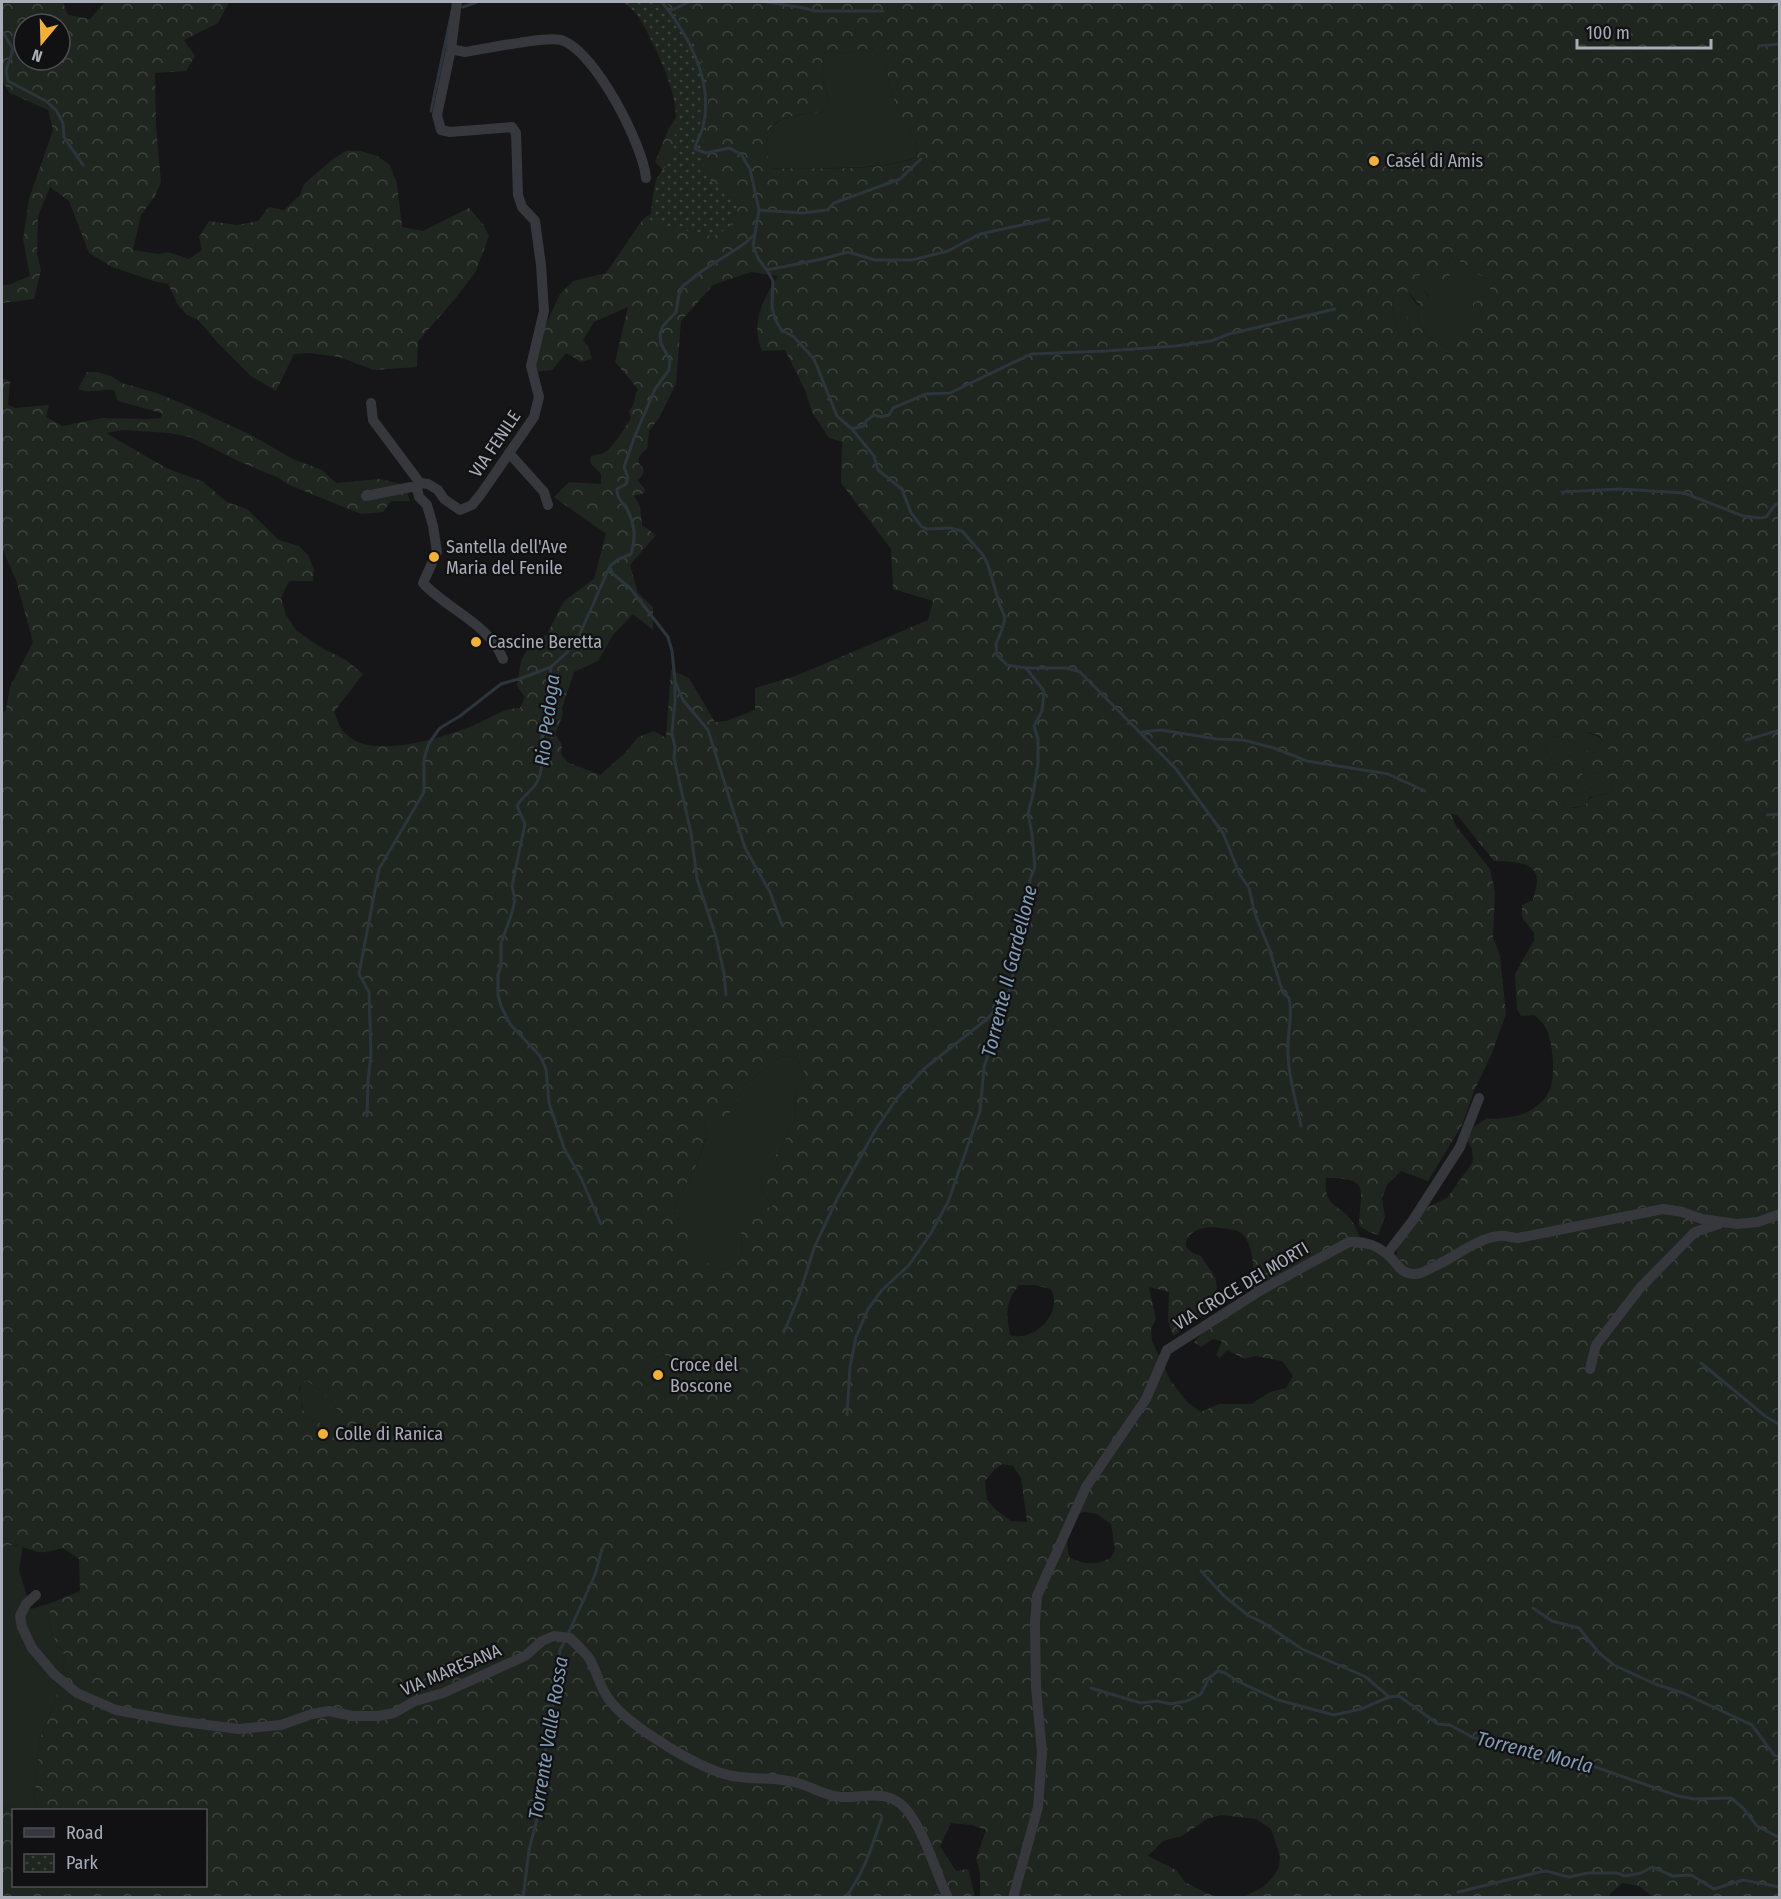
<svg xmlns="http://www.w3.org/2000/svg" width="1781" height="1899" viewBox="0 0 1781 1899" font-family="'Fira Sans Condensed',sans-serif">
<defs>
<pattern id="forest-crowns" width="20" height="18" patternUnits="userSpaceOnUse" patternTransform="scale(1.5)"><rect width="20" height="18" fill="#1e261f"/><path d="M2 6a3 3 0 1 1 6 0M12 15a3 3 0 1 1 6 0" fill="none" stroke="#3c433d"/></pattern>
<pattern id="park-dots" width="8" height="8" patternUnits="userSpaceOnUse" patternTransform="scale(1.5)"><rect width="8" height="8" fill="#1e261f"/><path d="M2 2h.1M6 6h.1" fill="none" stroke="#3c433d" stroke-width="1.8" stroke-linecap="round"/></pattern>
</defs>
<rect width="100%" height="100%" fill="#161618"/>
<!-- green -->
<g fill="#1e261f">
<path d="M871,48L885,63L891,92L901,117L915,139L917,157C872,173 818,166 770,169C769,159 766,150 766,140C768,116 803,114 822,112L828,97L822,76L823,55L828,51L839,54Z"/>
<path d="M1451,257L1465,264L1471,271L1490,280V295L1473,304V328L1448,348C1427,340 1421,333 1417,311L1405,312L1412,335L1406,342L1401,341C1397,332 1390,308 1393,299C1394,294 1399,291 1403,288L1407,291L1418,306L1429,296L1414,277L1447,266Z"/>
<path d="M1585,732C1605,736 1606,748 1622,757L1624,763L1620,767L1593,752L1569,756L1563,763L1555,765L1546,752L1545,744L1554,736L1575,742Z"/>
<path d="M1583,768L1590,772L1601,773L1612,781L1614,788L1609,793L1590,797L1585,806L1566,808L1564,801L1567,794L1583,793L1592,788L1582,777Z"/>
<path d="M796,1056L804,1072L795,1098L796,1116L780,1151L767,1163L759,1187L773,1207L741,1224L742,1259L726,1270L687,1256L689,1238L675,1204L695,1168L706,1138L705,1117L735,1107L744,1086L779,1057Z"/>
<path d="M662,1354L674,1359L676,1365L674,1391L665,1395L641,1380L644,1369Z"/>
<path d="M307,1381C328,1394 340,1411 352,1432L343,1440L332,1437L319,1422L306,1417C302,1406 298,1396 301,1384Z"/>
<path d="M7,1545L23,1546L19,1570L31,1609L51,1603C46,1628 52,1636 65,1656L55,1702L40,1738L34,1803L41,1810H15L12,1805L2,1808V1548Z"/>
</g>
<!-- forest -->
<g fill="url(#forest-crowns)" fill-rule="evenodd">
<path d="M2,2H63L68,15L90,19L105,2H229L218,23L184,40L195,56L186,71L155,73L156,126L161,182L155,196L141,215L133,250L158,254L168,252L189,259L202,250L199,237L209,221L237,225L258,221L269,207L284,210L300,195L304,184L333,159L346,151H361L377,156L390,165L397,184L402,227L423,231L469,208L483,224L489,236L476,271L455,299L418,341L417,367L374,370L339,357L309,353L294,354L276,391L251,376L218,343L198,320L187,315L178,305L168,284L157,282L112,267L89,253L69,201L50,187L38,216L37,254L41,270L34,299L2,303V285H8L30,276L23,239L29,199L53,130L48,110L10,93L2,81ZM24,24H60V60H24Z"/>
<path d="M628,2H1779V1897H1653L1639,1886L1622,1883L1610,1894L1609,1898L1244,1897L1263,1887L1273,1877L1279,1867L1280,1856L1271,1829L1256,1819L1221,1815L1207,1819L1182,1836L1163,1841L1148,1856L1176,1870L1185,1882L1206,1893L1219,1897H980V1873L976,1858L986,1830L972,1825L951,1823L940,1846L956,1871L968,1869L975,1897H2V1808L12,1805L15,1810L14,1886H206V1810H41L34,1803L40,1738L55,1702L65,1656C52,1636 46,1628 51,1603L80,1591L79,1559L63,1548C55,1550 47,1553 39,1552C25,1549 15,1541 2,1548V713L6,710L10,687L33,642L16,580L2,548V378L10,381L8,405L15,408L49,405L46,417L63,426L101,418L146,419L161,418L162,413L118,401L114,390C101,389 89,394 78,389L87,372H97L111,376L122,383L157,393L188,406L251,435L293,459L322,470L336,483L380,479L405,485L410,501H391L383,512L361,514L287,484L279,478L238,461L190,437L169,433L123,430L106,433L168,469L202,481L227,502L247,509L279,540L299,546L308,555L314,570L313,581H289L281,598L286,615L296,630L320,647L346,660L363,674L334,712C338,721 340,730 348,736C375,760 448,736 477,724C493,717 503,708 520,708L525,697L517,686L521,661L527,650L547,634L564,601L594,579L606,534L554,497L569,482L601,484V474L591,464L590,457C596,454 599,455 604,453C611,450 627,425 631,418L629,411C635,405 634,397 638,389L615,362L628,307L594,322L583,340L589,348L592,359L581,362L566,353L552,370L535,372L539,339L560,294L573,281L606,273L643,219L652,213L668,175L655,162L669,128L684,106L662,45ZM871,48L885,63L891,92L901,117L915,139L917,157C872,174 818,166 771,169C769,159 766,150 766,140C768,115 803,114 822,112L828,97L822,76L823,55L828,51L839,54ZM1451,257L1465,264L1471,271L1490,280V295L1473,303V328L1460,329L1448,348C1427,340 1421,333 1417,311L1408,305L1405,312L1412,335L1406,342L1401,341C1397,332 1390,308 1393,299C1394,294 1399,291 1403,289C1413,294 1417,305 1427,311C1433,294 1423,291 1415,277L1423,274L1437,285L1445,281L1450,276L1447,266ZM751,272L778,276C763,301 750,322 762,351L785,350L805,390L812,412L829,438L842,442L841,483L891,549L893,589L933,601L928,620L798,675L755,688V710L726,721L715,722L689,678L671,670L666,738L654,731L638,737L626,752L600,775L567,762L561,754L562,745L555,734L563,714L562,708L574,672L598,661L613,635L633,614L653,630V607L638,593L630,565L656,535L642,525L640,506L634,496L645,493L644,488L637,480L642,476L644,469C635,462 638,455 647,449L649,431L659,418L676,384L681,321L713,285ZM1586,732C1596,734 1603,735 1605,747L1622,757L1624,763L1620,767C1606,758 1588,744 1571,755C1565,759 1563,763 1555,765L1546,752L1545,744L1555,736L1575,742L1583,739ZM1583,768L1590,772L1601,773L1612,781L1614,788C1602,802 1595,787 1585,806L1574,808L1566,807L1564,801L1567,794L1584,793L1593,787L1582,777ZM1451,814L1457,815L1494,861C1508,862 1538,860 1537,881C1537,887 1534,894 1533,900L1522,905V917L1534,933V940L1515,974L1517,1009L1521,1016L1534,1015C1537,1018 1542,1021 1544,1025C1553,1038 1556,1074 1550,1089C1544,1105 1526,1115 1510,1117C1502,1118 1494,1120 1487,1118L1474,1127L1467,1140L1472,1149L1473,1162L1447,1198L1428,1207L1415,1221L1398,1247L1396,1255L1374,1248H1364C1360,1239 1357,1229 1352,1221C1339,1203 1323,1208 1326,1178C1372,1178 1360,1190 1359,1226L1369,1232L1378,1235L1385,1217L1382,1198L1387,1185L1401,1171L1428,1181L1462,1125L1474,1091L1492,1053L1506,1014L1500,956L1493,937L1495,892L1490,869L1456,826ZM796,1056L804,1072L795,1098L796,1116L780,1151L767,1163L760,1177L759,1187L773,1207L748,1210L741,1224L742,1259L726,1270L688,1256L690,1238L675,1204L695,1168L706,1137L705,1117L718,1125L735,1107L744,1086L779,1057ZM1210,1227C1218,1228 1226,1228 1234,1230C1257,1235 1253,1276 1254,1294L1202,1333L1194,1342L1201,1347L1213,1339L1222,1341L1216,1355L1220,1358L1227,1350L1245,1359L1255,1356L1282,1361L1293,1376L1286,1388L1270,1392L1251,1404H1219L1201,1412L1187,1402L1170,1380L1152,1341L1151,1329L1156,1319L1149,1287L1169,1292L1168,1320L1173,1336L1209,1311L1217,1287L1215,1277L1201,1256L1193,1253L1186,1247C1185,1233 1197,1229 1210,1227ZM1019,1285H1035L1051,1289C1064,1311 1035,1343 1010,1335C1006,1314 1005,1302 1019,1285ZM662,1354L674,1359L676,1365L674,1391L665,1395L641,1380L644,1369ZM307,1381C328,1394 340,1411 351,1432L343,1440L332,1437L319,1422L306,1417L301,1404L304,1399L299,1390L301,1384ZM1002,1464L1013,1466L1021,1478L1027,1522L1011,1521L996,1510L987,1500L985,1481L995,1469ZM1085,1512L1097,1514L1111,1524L1115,1549L1111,1558C1095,1565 1086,1565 1070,1558C1063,1536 1070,1532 1080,1513Z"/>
</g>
<!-- park -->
<path fill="url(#park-dots)" d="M622,2H666C686,28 708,60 708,94C709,114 705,135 702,155L705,171L710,180L733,194L737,201V208L731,225L719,234L711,236L650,222C652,209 652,193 656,181C659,172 668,166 671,157C682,113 674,90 656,50C647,32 640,12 622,2Z"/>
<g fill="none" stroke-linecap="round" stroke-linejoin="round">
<!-- stream -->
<g stroke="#2c353c" stroke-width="3">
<path d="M662,2C689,36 714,82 703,127C701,135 696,141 695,149L706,153L729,148L741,154L750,169L759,210L753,246L759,260L767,270L773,281L772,307L775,319L782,331L793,336L814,359L837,416L852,429L874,456L878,470L902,489L911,513L922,527L927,529L950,528L962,531L983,555L988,565L1000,606L1005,617L1003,627L996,644L997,655L1007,665L1026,668L1044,691L1042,711L1034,726L1038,739V764L1033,794L1028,814L1032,834L1035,867L1030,879L1029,908L1006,1003L984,1067L980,1111L948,1202L931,1233L909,1265L882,1290L868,1309L856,1337L850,1367L847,1415"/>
<path d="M767,2L804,8L814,11H883"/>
<path d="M463,7L477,2"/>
<path d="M670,11L689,2"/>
<path d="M2,31L13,49L6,71L8,81L46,101L56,110L63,123L64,137L83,165"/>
<path d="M1759,46L1780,44"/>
<path d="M431,111L452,11"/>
<path d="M759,210L803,213L827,210L834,203L900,179L921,159"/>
<path d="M767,270L822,259L848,252L875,260H912L948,251L980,234L1049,219"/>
<path d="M852,429L864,426L866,421L874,415L881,417L889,415L893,408L926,394L950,393L1031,354L1106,351L1176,346L1211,341L1229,334L1335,309"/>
<path d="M1562,492L1620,489L1684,493L1743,516L1760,518L1766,517L1775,505L1780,503"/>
<path d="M610,567L613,574L630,588L668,637L672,651L675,681V701L672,733L675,747L674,758L691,833L697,879L716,937L724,973L726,995"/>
<path d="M1026,668H1067L1080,672L1176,769L1223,833L1240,875L1249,888L1255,914L1269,948L1283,993L1289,998C1293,1014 1288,1029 1288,1046C1287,1072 1296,1100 1301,1126"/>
<path d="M676,684L683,700L708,730L745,848L770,892L782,925"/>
<path d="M1142,732L1161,730L1217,739L1243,740L1274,748L1307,761L1388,774L1425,791"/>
<path d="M1746,740L1780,730"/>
<path d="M1767,815L1780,814"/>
<path d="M1772,855L1780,852"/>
<path d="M2,1046L7,1051"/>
<path d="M367,1116L368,1082L371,1053L369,992L359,974L379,869L424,792V759L429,743L440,728L460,716L501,684L522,678L551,667"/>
<path d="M601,1224L581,1178L564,1148L549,1103L546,1069L540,1056L510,1024L501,1006L498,995V975L501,966V943L512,913L515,900L512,886L525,824L517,806C523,795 534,790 538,780C544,767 540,756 541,743C542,718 550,693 551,667L575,645L610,566L619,559L631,554C636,538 635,526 628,511C624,503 616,498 617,489L626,484L628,478L624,467L634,438L655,389L669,370L670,360L661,344L660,334L663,326L676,312L679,294L683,286L702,271L744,244L754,235"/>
<path d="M784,1332L799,1296L814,1248L837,1199L876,1129L897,1098L925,1068L987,1019L997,1008L1005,1003"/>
<path d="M1701,1363L1765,1416L1780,1425"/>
<path d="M1201,1571L1224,1596L1249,1616L1262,1622L1302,1649L1366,1677L1389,1697"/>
<path d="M1533,1608L1552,1621L1579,1628L1599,1653L1614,1665L1655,1684L1683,1693L1752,1725L1774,1755L1780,1757"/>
<path d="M568,1634L595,1575L602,1549"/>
<path d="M1091,1688L1141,1703L1157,1701L1171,1704L1187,1701L1201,1694L1209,1678L1218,1671L1225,1673L1237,1681L1278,1700L1334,1715L1361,1709L1389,1697L1399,1696L1438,1724L1450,1725L1474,1738L1498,1743L1524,1752L1587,1764L1678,1796L1695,1799L1731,1798L1743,1808L1757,1826L1780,1838"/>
<path d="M1458,1892L1540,1872L1546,1871L1569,1877L1588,1873H1617L1625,1876L1641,1873L1652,1867L1673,1876L1691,1875L1714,1889L1743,1880L1780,1887"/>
<path d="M523,1898L529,1850L542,1800L545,1766L544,1757L550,1727L560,1650L565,1640"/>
<path d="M845,1898C864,1874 872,1846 882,1817"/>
</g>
<!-- minor -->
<g stroke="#37383d" stroke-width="10">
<path d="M457,2L451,49L437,115L441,130L450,132L512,127L516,133L518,195L522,207L535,221L541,265L544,311L531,366L539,397L534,417L481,494L472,505L460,510L444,499L438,490L428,484L420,483L417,488L419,497L427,505L433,526L437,552L423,583C448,610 488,623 503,659"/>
<path d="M451,49L465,52C484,49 547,36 561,40C595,50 643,145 646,178"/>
<path d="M371,403L373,420L420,483"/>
<path d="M509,453L544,492L548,505"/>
<path d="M366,496L411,487L417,488"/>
<path d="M1387,1254L1413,1220L1460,1147L1479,1098"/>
<path d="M1590,1369L1596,1345L1640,1288L1695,1232L1719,1224"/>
<path d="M36,1595L26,1604L20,1616L22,1627L32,1648L54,1674L77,1693L116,1710L177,1721L238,1729L281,1725L312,1714L329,1711L352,1716H378L394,1713L415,1701L443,1693L525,1656L542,1641L554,1636L570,1638C576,1644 584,1651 589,1658C596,1669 599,1684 606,1695C623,1723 691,1763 721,1773C746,1782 773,1775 798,1783C813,1787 824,1796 841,1797C864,1798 886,1788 905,1808C924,1829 935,1871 948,1898"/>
<path d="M1013,1898L1038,1807L1042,1753L1036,1687L1035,1623L1037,1596L1086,1487L1146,1399L1167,1350L1261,1290L1349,1242C1363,1241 1376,1245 1387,1254C1397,1262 1400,1275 1416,1274C1421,1274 1427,1270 1433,1267C1454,1258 1475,1239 1499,1236C1505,1235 1512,1238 1518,1238L1663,1209L1682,1212L1702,1219L1737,1224L1758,1222L1780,1214"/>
</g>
</g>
<!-- markers -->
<g fill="#f2b134" stroke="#111113" stroke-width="2">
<circle cx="1374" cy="161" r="6"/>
<circle cx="434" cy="557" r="6"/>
<circle cx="476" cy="642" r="6"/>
<circle cx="658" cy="1375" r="6"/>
<circle cx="323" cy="1434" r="6"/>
</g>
<g text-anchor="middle" stroke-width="4.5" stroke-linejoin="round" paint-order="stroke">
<!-- poi labels -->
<g font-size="18" fill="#a8adb8" stroke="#111113" text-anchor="start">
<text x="1386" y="167">Casél di Amis</text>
<text x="446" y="553">Santella dell'Ave<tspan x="446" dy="21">Maria del Fenile</tspan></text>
<text x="488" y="648">Cascine Beretta</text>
<text x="670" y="1371">Croce del<tspan x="670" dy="21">Boscone</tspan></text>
<text x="335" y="1440">Colle di Ranica</text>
</g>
<!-- street labels -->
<g font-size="18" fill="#a8adb8" stroke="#111113">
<text transform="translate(495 444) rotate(-56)" y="6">VIA FENILE</text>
<text transform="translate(1241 1286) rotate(-31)" y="6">VIA CROCE DEI MORTI</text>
<text transform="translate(451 1670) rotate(-23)" y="6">VIA MARESANA</text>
</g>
<!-- water labels -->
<g font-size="20" font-style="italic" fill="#7f9bb3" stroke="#111113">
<text transform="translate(547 720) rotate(-83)" y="7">Rio Pedoga</text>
<text transform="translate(1009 971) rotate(-76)" y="7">Torrente Il Gardellone</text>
<text transform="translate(548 1738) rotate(-81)" y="7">Torrente Valle Rossa</text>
<text transform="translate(1535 1752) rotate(14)" y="7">Torrente Morla</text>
</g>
</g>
<!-- border -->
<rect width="1781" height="1899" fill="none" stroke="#a8adb8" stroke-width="6"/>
<!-- legend -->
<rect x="12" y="1809" width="195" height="78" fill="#111113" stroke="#4d4f55" stroke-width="1.5"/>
<rect x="24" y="1828" width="30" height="9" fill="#37383d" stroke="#4d4f55" stroke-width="1.5"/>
<text x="66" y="1839" font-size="18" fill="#a8adb8">Road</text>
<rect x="24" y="1854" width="30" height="18" fill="url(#park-dots)" stroke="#4d4f55" stroke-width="1.5"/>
<text x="66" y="1869" font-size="18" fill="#a8adb8">Park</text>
<!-- north arrow -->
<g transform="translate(42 42) rotate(199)"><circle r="28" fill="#111113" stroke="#4d4f55" stroke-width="1.5"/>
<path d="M0-4.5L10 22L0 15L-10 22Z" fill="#f2b134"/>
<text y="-9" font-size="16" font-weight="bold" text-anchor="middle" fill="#a8adb8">N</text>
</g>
<!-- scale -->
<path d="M1577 39v9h134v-9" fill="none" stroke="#a8adb8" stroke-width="3"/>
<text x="1586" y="39" font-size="18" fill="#a8adb8" stroke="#111113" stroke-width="4.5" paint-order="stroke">100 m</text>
</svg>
